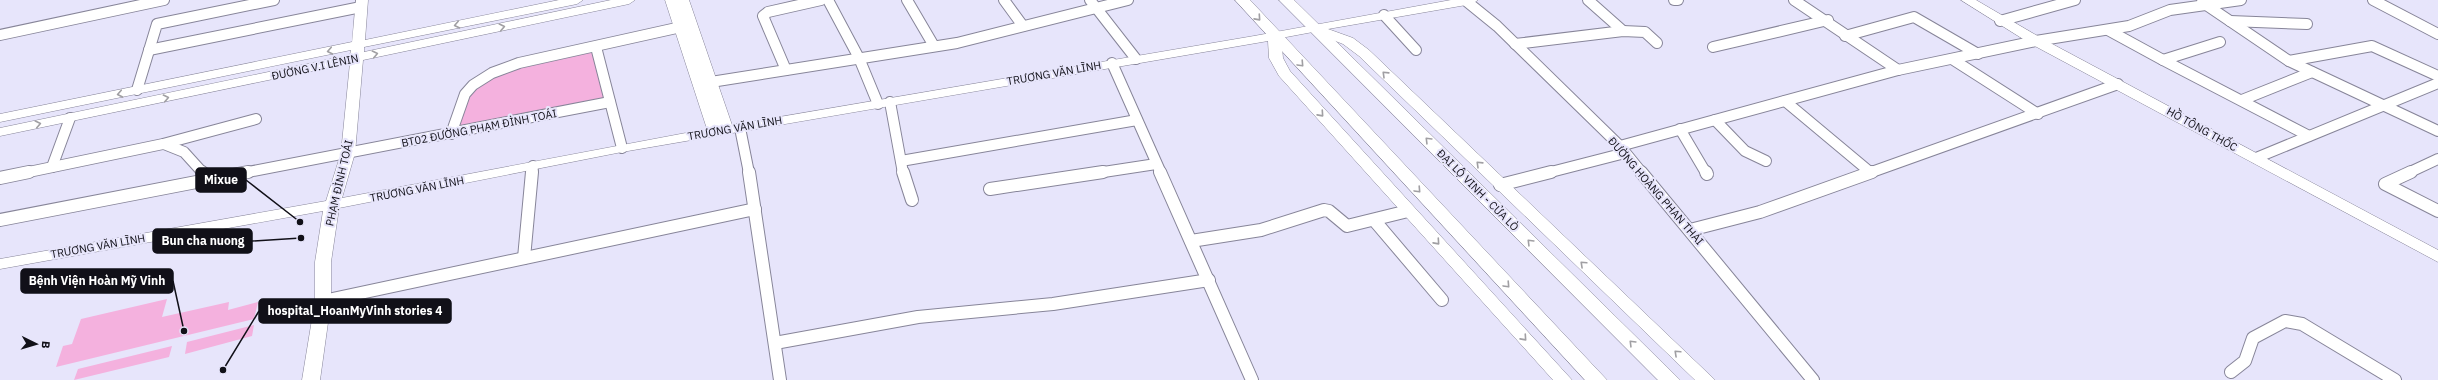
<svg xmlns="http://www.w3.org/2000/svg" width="2438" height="380" viewBox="0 0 2438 380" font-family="'IBM Plex Sans',sans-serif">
<rect width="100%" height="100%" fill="#e7e5fb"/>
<!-- green -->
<g fill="#f4b1de">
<path d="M596,47L610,102L451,134L461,101L485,76Z"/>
<path d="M167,299L162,317L229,302L228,310L258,302L254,319L56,367L63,346L72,344L81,319Z"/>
<path d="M254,325L252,336L185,354L187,342Z"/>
<path d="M172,346L169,357L74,380L78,369Z"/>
</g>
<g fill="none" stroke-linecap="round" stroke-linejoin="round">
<!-- street-far1 casing -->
<g stroke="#878599" stroke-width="12">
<g id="street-far1">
<path d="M828,0L859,58L878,104"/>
<path d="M907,0L934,46"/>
<path d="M1004,0L1023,26"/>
<path d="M1090,0L1136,59"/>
<path d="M1465,0L1497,26L1620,146L1642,173"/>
<path d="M1588,0L1623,31"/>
<path d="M1674,0H1678"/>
<path d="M1794,0L1898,70"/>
<path d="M2373,0L2438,34"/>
<path d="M2202,2L2289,61L2438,131"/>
<path d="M1384,15L1416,50"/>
<path d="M2000,21L2075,0"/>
<path d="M2230,21L2307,24"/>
<path d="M2108,30L2163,60"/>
<path d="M0,35L164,0"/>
<path d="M1845,36L1914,17L1978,54"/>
<path d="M2220,42L2163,60L2309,136"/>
<path d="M1515,44L1623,31L1645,32L1657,43"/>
<path d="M596,47L622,148"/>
<path d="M1713,47L1828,20"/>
<path d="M149,50L361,7"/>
<path d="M1952,59L2038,114"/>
<path d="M2289,61L2372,46L2438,76"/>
<path d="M1112,63L1161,173"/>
<path d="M786,70L763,16L768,12L821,0"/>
<path d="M711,82L957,43L1128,0"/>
<path d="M137,90L157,24L274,0"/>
<path d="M2242,100L2312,72"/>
<path d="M1785,101L1870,172"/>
<path d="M890,102L903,173"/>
<path d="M1715,120L1745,151L1766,161"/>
<path d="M740,128L749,173"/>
<path d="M1680,129L1706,173"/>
<path d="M451,134L465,94L473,85L492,73L519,63L681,27"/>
<path d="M164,144L184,152L203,173"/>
<path d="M1620,146L1898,70L2036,41L2129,26L2170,10L2241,0"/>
<path d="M2256,158L2438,83"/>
<path d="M901,161L1137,120"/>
<path d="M52,167L70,118"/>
<path d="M24,173L163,144L256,119"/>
<path d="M243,173L610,102"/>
<path d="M532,173L533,166"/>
<path d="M1097,173L1156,164"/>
<path d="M1547,173L1625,153"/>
<path d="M1869,173L2118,84"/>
<path d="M2408,173L2438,159"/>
</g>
</g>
<!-- street casing -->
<g stroke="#878599" stroke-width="14">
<g id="street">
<path d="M202,172L208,180"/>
<path d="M749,172L780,380"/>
<path d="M903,172L912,200"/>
<path d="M1160,172L1252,380"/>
<path d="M1641,172L1813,380"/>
<path d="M1706,172L1707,174"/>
<path d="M2411,172L2385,184L2438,211"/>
<path d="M0,178L29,172"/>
<path d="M1500,185L1551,172"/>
<path d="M990,189L1103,172"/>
<path d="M0,220L248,172"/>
<path d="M1374,220L1442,300"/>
<path d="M1690,230L1760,212L1872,172"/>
<path d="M1191,241L1261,230L1324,210L1329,211L1347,226L1408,211"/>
<path d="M524,258L532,172"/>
<path d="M323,301L755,209"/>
<path d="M775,343L918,317L1053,304L1209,280"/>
<path d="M2231,372L2245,361L2253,338L2285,321L2302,324L2395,380"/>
</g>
</g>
<!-- secondary casing -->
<g stroke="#878599" stroke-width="1">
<g id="secondary">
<path d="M356,0H368L365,40L559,0H583L577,4L364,47V52L611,0H635L629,4L363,60L355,153L342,198L707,129L665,0H689L732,125L1254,36L1451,0H1478L1472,4L1328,29L1353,38L1369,50L1715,380H1695L1359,56L1343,44L1313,32L1281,38L1283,58L1290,71L1572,380H1553L1279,76L1269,58L1268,41L622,152L339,208L331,262V301L320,380H302L315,301V262L323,211L0,269V259L326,201L341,153L350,63L0,136V128L350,55L351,50L0,122V114L352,42Z"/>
<path d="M1961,0H1976L2041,38L2438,250V262L2031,44Z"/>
</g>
</g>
<!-- primary casing -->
<g stroke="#878599" stroke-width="1">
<g id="primary">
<path d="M1235,0H1250L1607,380H1585Z"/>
<path d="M1279,0H1294L1680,380H1658Z"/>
</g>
</g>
<!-- street-far1 -->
<use href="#street-far1" stroke="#fff" stroke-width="10"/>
<!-- street -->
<use href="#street" stroke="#fff" stroke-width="12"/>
<!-- secondary -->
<use href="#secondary" fill="#fff" fill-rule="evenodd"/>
<!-- primary -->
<use href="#primary" fill="#fff" fill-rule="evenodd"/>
</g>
<!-- one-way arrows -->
<defs><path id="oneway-chevron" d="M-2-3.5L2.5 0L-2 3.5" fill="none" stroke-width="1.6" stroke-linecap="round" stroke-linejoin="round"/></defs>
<g stroke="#a09fa3">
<use href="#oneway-chevron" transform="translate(1258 18) rotate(48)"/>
<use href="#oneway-chevron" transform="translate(457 25) rotate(168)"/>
<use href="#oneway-chevron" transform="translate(502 27) rotate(-12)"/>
<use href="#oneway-chevron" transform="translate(330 51) rotate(169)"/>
<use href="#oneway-chevron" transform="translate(375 54) rotate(-12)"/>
<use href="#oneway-chevron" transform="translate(1301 64) rotate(47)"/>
<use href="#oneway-chevron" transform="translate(1385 74) rotate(-136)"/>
<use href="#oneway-chevron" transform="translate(120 94) rotate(169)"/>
<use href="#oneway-chevron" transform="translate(166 98) rotate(-12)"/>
<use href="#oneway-chevron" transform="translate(1321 114) rotate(48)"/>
<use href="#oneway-chevron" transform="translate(38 124) rotate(-12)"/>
<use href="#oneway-chevron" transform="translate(1428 140) rotate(-135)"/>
<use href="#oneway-chevron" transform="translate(1479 164) rotate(-136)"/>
<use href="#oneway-chevron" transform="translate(1418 190) rotate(47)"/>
<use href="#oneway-chevron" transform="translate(1437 242) rotate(48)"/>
<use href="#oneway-chevron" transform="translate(1530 242) rotate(-135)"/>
<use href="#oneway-chevron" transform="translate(1583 264) rotate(-137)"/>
<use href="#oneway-chevron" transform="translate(1507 285) rotate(47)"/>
<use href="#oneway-chevron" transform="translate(1524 338) rotate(48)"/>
<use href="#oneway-chevron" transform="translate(1632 343) rotate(-135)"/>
<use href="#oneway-chevron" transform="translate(1677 353) rotate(-137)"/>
</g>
<g text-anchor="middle" stroke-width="4" stroke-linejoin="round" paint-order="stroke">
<!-- street labels -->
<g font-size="11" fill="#111018" stroke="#e7e5fb">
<text transform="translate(315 67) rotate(-12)" y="4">ĐƯỜNG V.I LÊNIN</text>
<text transform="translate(1054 73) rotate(-10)" y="4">TRƯƠNG VĂN LĨNH</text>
<text transform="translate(479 128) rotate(-11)" y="4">BT02 ĐƯỜNG PHẠM ĐÌNH TOÁI</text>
<text transform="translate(735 128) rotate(-10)" y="4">TRƯƠNG VĂN LĨNH</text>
<text transform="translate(2202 129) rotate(29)" y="4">HỒ TÔNG THỐC</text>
<text transform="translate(339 183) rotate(-77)" y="4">PHẠM ĐÌNH TOÁI</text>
<text transform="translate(417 189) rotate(-11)" y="4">TRƯƠNG VĂN LĨNH</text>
<text transform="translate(1478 190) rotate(45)" y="4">ĐẠI LỘ VINH - CỬA LÒ</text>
<text transform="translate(1656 191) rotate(49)" y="4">ĐƯỜNG HOÀNG PHAN THÁI</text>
<text transform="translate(98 246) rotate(-10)" y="4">TRƯƠNG VĂN LĨNH</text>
</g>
</g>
<!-- callouts -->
<path fill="none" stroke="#111018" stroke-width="1.5" d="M300 222L246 180M301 238L252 241M184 331L173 281M223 370L259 311"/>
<g fill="#111018" stroke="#e7e5fb" stroke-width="1.5">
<circle cx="300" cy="222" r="4"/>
<circle cx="301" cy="238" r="4"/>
<circle cx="184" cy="331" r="4"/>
<circle cx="223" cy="370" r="4"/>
</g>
<g fill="#111018" stroke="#111018" stroke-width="1.5">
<rect x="196" y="168" width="50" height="24" rx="4"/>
<rect x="153" y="229" width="99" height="24" rx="4"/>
<rect x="21" y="269" width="152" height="24" rx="4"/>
<rect x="259" y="299" width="192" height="24" rx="4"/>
</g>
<g font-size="12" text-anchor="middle" font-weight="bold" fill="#fff">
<text x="221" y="184">Mixue</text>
<text x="203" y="245">Bun cha nuong</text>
<text x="97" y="285">Bệnh Viện Hoàn Mỹ Vinh</text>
<text x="355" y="315">hospital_HoanMyVinh stories 4</text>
</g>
<!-- north arrow -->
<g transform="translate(36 344) rotate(95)" stroke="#e7e5fb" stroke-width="3" paint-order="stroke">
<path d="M0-3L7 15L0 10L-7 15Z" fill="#111018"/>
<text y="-6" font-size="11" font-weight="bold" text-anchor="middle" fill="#111018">B</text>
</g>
</svg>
